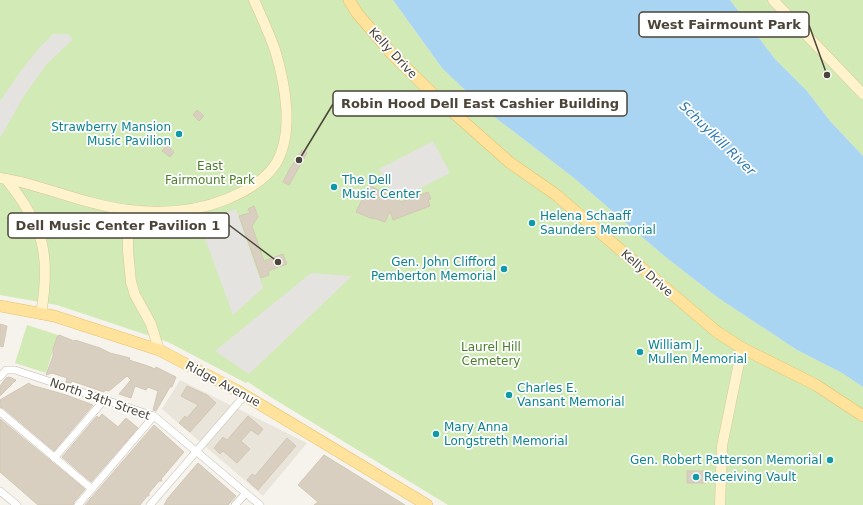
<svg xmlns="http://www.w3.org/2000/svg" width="863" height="505" viewBox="0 0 863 505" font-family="'DejaVu Sans',sans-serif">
<rect width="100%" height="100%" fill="#f6f3ec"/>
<!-- residential -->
<path fill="#eae5da" d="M180,380L307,443L263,496L162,409Z"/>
<!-- green -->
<g fill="#d2eab5">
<path d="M0,0H393L442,68L488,112L574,178L663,255L717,297L797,350L842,373L863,387V505H448L269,396L248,382L249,381L246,383L168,342L57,305L0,295Z"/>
<path d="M730,0H863V156L830,121L807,91L775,59Z"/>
<path d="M27,325L58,335L46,373L15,363Z"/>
</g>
<!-- parking -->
<g fill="#e5e3e0">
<path d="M53,34H68L73,39L47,64L24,96L0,138V101L20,72L39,48Z"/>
<path d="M433,141L450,173L396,201L379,169Z"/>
<path d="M236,209L263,288L233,315L199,222Z"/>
<path d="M311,273L352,276L249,374L215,351Z"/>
</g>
<!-- water -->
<path fill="#a9d4f2" d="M393,0H730L775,59L807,91L830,121L863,156V387L842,373L797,350L717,297L663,255L574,178L488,112L442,68Z"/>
<!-- building -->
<g fill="#d8cfc1" stroke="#d3c7b4">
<path d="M197,110L204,116L199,121L193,115Z"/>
<path d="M167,145L174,152L170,157L162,151Z"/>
<path d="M302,150L307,153L289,185L283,182L289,170Z"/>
<path d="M369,185L401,202L428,192L431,199L428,200L430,206L393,220L390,211L385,222L374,218L373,219L356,212Z"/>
<path d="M254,206L258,217L252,226L264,261L283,254L287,264L268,271L269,275L261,278L239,216L250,213L248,209Z"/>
<path d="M0,324L7,326L3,347L0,346Z"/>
<path d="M59,335L74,341L75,340L100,348L110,353L130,358L129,360L148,366L155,369L156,367L176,377L172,387H170L156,411L153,410L158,391L148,387L146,390L135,386L131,398L119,394L131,380L127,376L109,391L105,390L104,392L72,381L71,383L66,382L67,378L52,373L46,375L53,356V349L57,337Z"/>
<path d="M9,377L16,380L0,396V386L6,378Z"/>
<path d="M29,383L31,385L66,395L93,405L54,451L3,408L0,407V400Z"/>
<path d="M187,386L207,395L216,403L190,432L179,423L185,416L187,418L198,405L181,396Z"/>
<path d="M102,414L118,427L126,418L138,428L91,482L62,457L97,416L99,418Z"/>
<path d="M248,416L263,429L258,435L251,430L241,441L250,449L237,463L223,451L220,454L214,448L223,437L227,440Z"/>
<path d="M0,419L85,489L74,502L73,505H38L0,472Z"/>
<path d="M154,425L184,452L161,479L162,481H159L149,493V496H147L140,505H85Z"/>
<path d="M287,438L296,446L258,490L247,480L252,474L255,476Z"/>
<path d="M324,455L405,505H314L318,502L298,485Z"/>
<path d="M198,463L236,496L228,505H164L168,498Z"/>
<rect x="687" y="471" width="18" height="12"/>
</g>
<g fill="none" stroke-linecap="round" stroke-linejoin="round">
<!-- street casing -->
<g stroke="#c2bbae" stroke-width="8">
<g id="street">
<path d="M0,377L6,370H15L154,416L260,505"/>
<path d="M0,412L92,489"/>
<path d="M54,458L105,399"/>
<path d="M0,491L17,505"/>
<path d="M78,505L154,416"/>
<path d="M150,505L245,395"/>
<path d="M235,505L246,493"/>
</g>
</g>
<!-- secondary casing -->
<g stroke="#d6c79b" stroke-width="11">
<g id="secondary">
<path d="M773,0L863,94"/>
<path d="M0,178C11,180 22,182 32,185C64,194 95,206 129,210C162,214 195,212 227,199C244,192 264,181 275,165C295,134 285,83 275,50C269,33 261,16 254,0"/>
<path d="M6,179C44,226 51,255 41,314"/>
<path d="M128,210V251L131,282L135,295L151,324L159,350"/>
<path d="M720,505L722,446L742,348"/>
</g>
</g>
<!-- primary casing -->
<g stroke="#e6c16a" stroke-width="12">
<g id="primary">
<path d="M349,0L357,13L392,54L436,97L509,162L555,194L717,332L742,348L816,385L863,416"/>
<path d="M0,306L54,316L159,350L236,390L427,505"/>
</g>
</g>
<!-- street -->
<use href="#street" stroke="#fff" stroke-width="7"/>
<!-- secondary -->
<use href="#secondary" stroke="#fff3cd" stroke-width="10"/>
<!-- primary -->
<use href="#primary" stroke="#ffe39c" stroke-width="11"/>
</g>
<!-- markers -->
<g fill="#0f9aa8" stroke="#fff" stroke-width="1.5">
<circle cx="179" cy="134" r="4"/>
<circle cx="334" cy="187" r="4"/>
<circle cx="532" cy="223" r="4"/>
<circle cx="504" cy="269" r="4"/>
<circle cx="640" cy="352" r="4"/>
<circle cx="509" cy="395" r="4"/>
<circle cx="436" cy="434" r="4"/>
<circle cx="830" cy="460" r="4"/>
<circle cx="696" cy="477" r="4"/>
</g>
<g text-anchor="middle" stroke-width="3.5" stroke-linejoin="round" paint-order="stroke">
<!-- street labels -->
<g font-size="12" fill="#4b4439" stroke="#fff">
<text transform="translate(393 53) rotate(47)" y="4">Kelly Drive</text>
<text transform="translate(647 273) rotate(41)" y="4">Kelly Drive</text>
<text transform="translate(223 384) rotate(28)" y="4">Ridge Avenue</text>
<text transform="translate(100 399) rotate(19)" y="4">North 34th Street</text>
</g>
<!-- culture labels -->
<g font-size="12" fill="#0d838f" stroke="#fff" text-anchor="start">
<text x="171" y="131" text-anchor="end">Strawberry Mansion<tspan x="171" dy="14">Music Pavilion</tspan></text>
<text x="342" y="184">The Dell<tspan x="342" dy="14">Music Center</tspan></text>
<text x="540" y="220">Helena Schaaff<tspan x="540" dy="14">Saunders Memorial</tspan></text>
<text x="496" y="266" text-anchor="end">Gen. John Clifford<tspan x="496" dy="14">Pemberton Memorial</tspan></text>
<text x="648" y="349">William J.<tspan x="648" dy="14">Mullen Memorial</tspan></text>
<text x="517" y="392">Charles E.<tspan x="517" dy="14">Vansant Memorial</tspan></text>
<text x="444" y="431">Mary Anna<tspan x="444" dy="14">Longstreth Memorial</tspan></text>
<text x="822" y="464" text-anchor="end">Gen. Robert Patterson Memorial</text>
<text x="704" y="481">Receiving Vault</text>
</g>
<!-- park labels -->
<g font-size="12" fill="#4a7f2a" stroke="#fff">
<text x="210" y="170">East<tspan x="210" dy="14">Fairmount Park</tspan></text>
<text x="491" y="351">Laurel Hill<tspan x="491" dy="14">Cemetery</tspan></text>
</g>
<!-- water labels -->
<g font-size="13" font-style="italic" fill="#2e7ab2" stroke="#fff">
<text transform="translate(718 138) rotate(44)" y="5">Schuylkill River</text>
</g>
</g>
<!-- callouts -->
<path fill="none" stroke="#4b4439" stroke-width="1.5" d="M827 75L809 25M299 160L333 104M278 262L229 225"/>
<g fill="#4b4439" stroke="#fff" stroke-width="1.5">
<circle cx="827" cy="75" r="4"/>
<circle cx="299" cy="160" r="4"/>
<circle cx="278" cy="262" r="4"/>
</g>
<g fill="#fff" stroke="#4b4439" stroke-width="1.5">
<rect x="639" y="12" width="170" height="25" rx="4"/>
<rect x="333" y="91" width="294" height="25" rx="4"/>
<rect x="8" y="213" width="221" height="25" rx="4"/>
</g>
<g font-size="13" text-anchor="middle" font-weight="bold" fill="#4b4439">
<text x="724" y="29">West Fairmount Park</text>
<text x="480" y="108">Robin Hood Dell East Cashier Building</text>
<text x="118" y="230">Dell Music Center Pavilion 1</text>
</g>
</svg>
